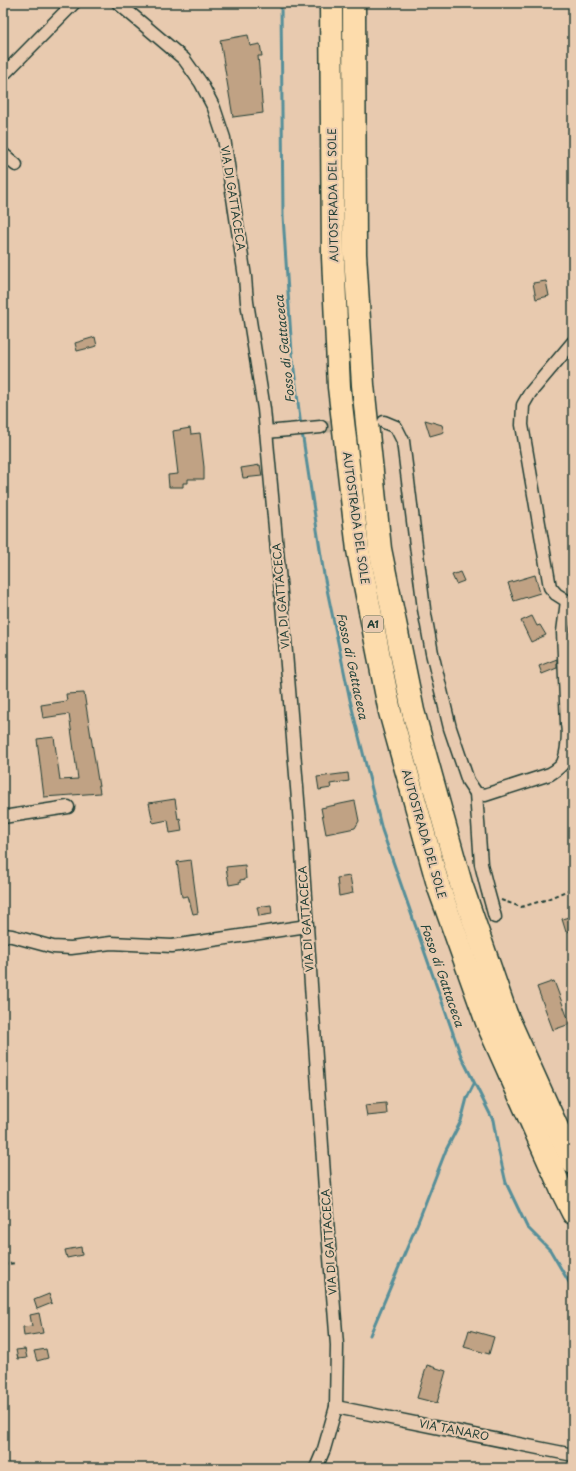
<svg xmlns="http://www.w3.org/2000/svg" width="576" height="1471" viewBox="0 0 576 1471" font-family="'Playpen Sans',sans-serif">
<rect width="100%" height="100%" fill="#e8caaf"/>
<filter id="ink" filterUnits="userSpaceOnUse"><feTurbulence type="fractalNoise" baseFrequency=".025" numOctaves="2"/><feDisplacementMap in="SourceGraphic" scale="8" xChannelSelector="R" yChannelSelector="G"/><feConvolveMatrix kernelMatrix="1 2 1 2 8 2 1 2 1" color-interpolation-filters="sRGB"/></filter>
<g filter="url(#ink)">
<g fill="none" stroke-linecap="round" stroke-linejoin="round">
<!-- stream -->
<g stroke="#578f99" stroke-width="3">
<path d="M281,3L283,216L292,353L301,427"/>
<path d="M302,432L324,575L350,700L382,830L461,1056L493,1120L498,1148L506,1183L527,1227L550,1250L573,1289"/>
<path d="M370,1335L418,1222L446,1150L461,1121L467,1098L474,1084"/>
</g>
</g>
<!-- building -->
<g fill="#c0a284" stroke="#1f3d34">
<path d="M248,35L250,46L260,44L262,56H258L263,113L233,117L220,40Z"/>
<path d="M546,281L549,296L536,299L533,283Z"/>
<path d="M95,337L97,346L77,351L75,343Z"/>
<path d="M425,420L442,425L444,432L430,436Z"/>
<path d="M190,428L191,434L200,433L204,467V479H188V483H183V487H169L168,475L178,474L173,431Z"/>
<path d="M260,465L262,476L243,478L241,468Z"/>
<path d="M460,572L464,581L456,584L452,575Z"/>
<path d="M535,575L540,593L514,601L508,583Z"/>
<path d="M532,616L537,626L540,625L546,635L531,642L521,621Z"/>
<path d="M557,659V668L542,674L539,666Z"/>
<path d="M84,693L100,793L44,797L37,739L54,737L60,780L78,779L69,714L43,718L41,705L67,701L66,694Z"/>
<path d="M348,773L349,781L330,784L331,788L319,790L317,777Z"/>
<path d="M175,799L178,819L180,818L182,831L170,833L168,820L153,823L149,803Z"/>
<path d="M355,801L359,821L355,828L326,834L321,808Z"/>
<path d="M191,860L198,913L193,914L188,896L182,897L177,862Z"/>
<path d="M245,865L246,879L240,880V883L229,885L226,867Z"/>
<path d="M350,876L353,893L339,896L337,878Z"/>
<path d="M271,905L272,914L259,916L257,907Z"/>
<path d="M572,916L573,930L566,932L562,919Z"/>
<path d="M554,981L570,1024L553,1030L537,987Z"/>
<path d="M386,1103L387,1114L367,1116L365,1105Z"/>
<path d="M81,1247L82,1255L67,1258L65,1250Z"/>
<path d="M49,1294L52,1303L37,1309L34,1300Z"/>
<path d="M39,1313L43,1333L24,1336L23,1327L32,1326L30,1315Z"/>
<path d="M469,1330L494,1337L489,1354L464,1347Z"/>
<path d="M25,1349L27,1358L18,1359L16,1350Z"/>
<path d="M46,1349L48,1358L37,1361L34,1351Z"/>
<path d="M427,1365L446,1371L437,1403L417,1398Z"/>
</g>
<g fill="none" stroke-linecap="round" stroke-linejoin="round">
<!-- street-tunnel -->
<path stroke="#c0ae96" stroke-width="12" stroke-dasharray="12 6" stroke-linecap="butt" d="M321,427L349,425"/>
<!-- street casing -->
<g stroke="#1f3d34" stroke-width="15">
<g id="street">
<path d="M118,3L184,59L201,83L214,108L224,138L245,277L247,302L264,409L282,604L300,824L328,1233L337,1345L336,1407L324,1449L316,1468"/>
<path d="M3,75L74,3"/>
<path d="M3,154L16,165"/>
<path d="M384,422L396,427L403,441L424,609L432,653L450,728L468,781L476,793L485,795L550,774C555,771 560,768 563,763C567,754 569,734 567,724L563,632L567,601L556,594L550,587L522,425L523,405L530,393L573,342"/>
<path d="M266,432L321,427"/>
<path d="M476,793L481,864L487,888L495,917"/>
<path d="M3,817L68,807"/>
<path d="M3,935L12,936L53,947L71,948L111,943L172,946L307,926"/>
<path d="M336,1407L573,1455"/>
</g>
</g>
<!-- highway casing -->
<g stroke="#1f3d34" stroke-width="25">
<g id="highway">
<path d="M331,3L333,257L339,387L358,550L390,712L439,888L488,1025L563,1193L573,1213"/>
<path d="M354,3L355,254L363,385L380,549L413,711L461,884L506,1014L573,1163"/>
</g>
</g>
<!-- path -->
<g stroke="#1f3d34" stroke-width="2" stroke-dasharray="4 3" stroke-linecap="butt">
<path d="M501,900L521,907L545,900L573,888"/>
<path d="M3,1265L15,1263"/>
</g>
<!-- street -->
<use href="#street" stroke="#e8caaf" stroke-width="12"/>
<!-- highway -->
<use href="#highway" stroke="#fddcac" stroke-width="22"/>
</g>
</g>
<g text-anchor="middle" stroke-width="4" stroke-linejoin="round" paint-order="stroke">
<!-- shield labels -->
<rect fill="#e8caaf" stroke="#5b6759" stroke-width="1" x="363" y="616" width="20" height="16" rx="3"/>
<g font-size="10" font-weight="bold" fill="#1f3d34">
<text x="373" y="628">A1</text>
</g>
<!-- street labels -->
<g font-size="11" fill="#1f3d34" stroke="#e8caaf">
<text transform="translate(333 195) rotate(-91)" y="4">AUTOSTRADA DEL SOLE</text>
<text transform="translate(233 198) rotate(81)" y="4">VIA DI GATTACECA</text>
<text transform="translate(356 518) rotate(82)" y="4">AUTOSTRADA DEL SOLE</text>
<text transform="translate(281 596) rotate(-95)" y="4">VIA DI GATTACECA</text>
<text transform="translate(424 834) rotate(74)" y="4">AUTOSTRADA DEL SOLE</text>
<text transform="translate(306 919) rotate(-94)" y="4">VIA DI GATTACECA</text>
<text transform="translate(329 1242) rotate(-94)" y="4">VIA DI GATTACECA</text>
<text transform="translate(454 1430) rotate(11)" y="4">VIA TANARO</text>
</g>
<!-- water labels -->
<g font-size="12" font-style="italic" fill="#24443c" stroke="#e8caaf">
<text transform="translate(285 349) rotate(-96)" y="4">Fosso di Gattaceca</text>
<text transform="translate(352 666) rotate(78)" y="4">Fosso di Gattaceca</text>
<text transform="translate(442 975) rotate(71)" y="4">Fosso di Gattaceca</text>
</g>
</g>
<!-- margin -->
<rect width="576" height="1471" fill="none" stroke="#e8caaf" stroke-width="16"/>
<rect x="8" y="8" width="560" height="1455" fill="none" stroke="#1f3d34" stroke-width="1.5" filter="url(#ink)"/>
</svg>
